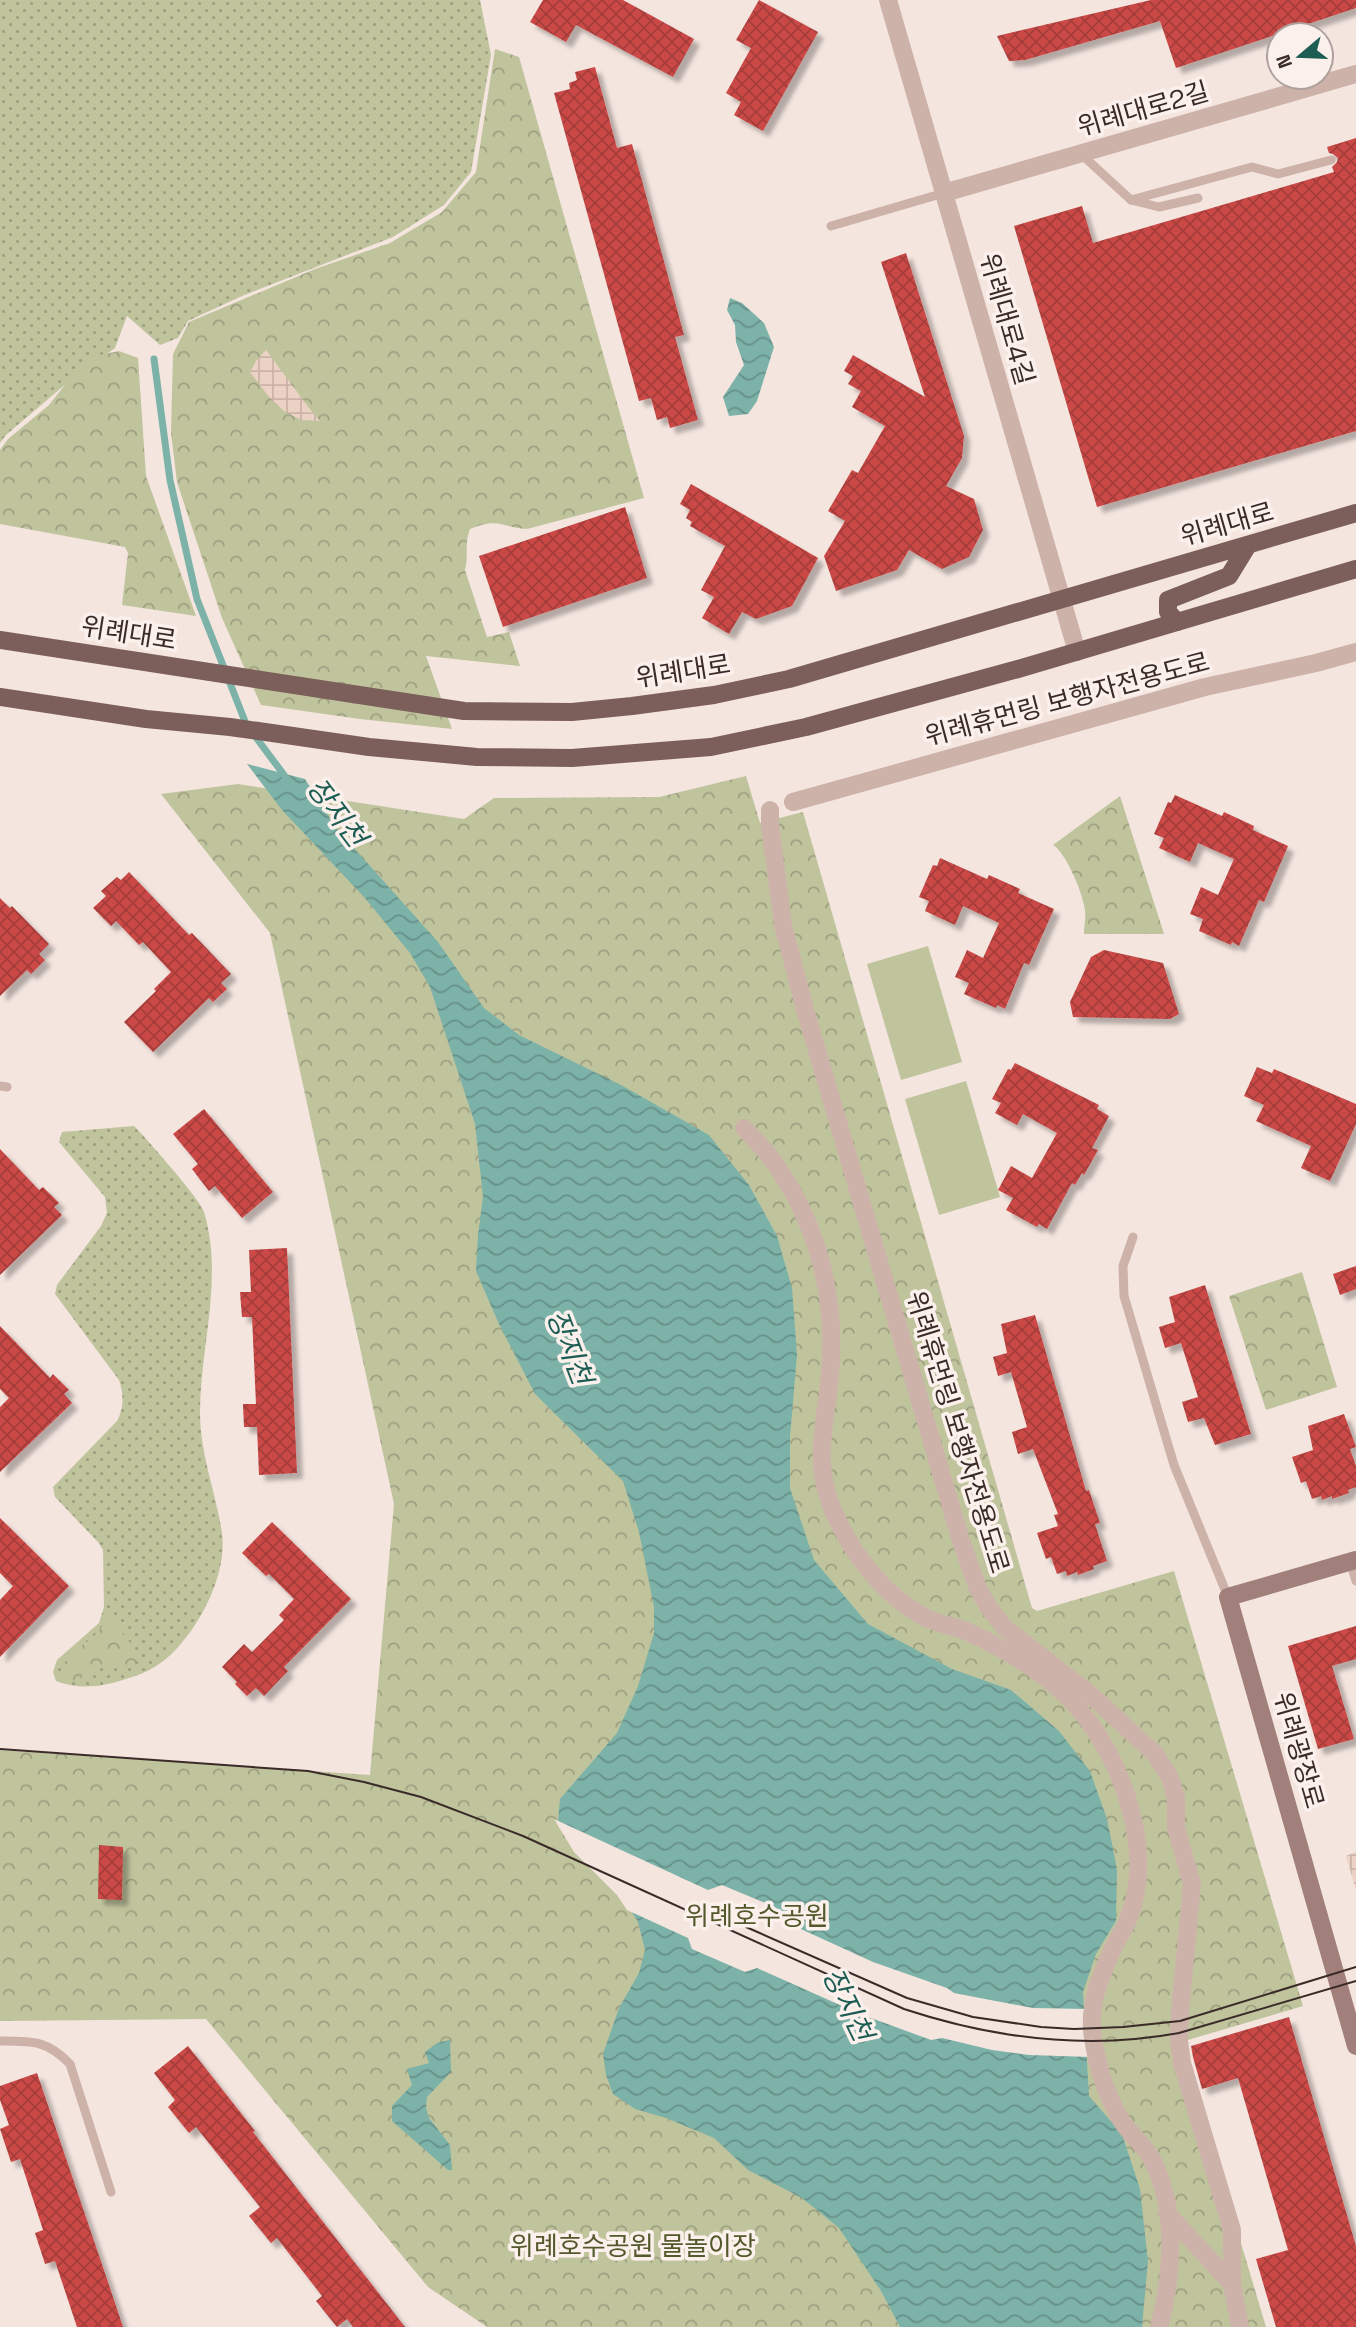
<svg xmlns="http://www.w3.org/2000/svg" width="1356" height="2327" viewBox="0 0 1356 2327" font-family="'Space Grotesk','Noto Sans KR',sans-serif">
<defs>
<pattern id="grass-dots" width="8" height="8" patternUnits="userSpaceOnUse" patternTransform="scale(1.75)"><rect width="8" height="8" fill="#c0c49d"/><path d="M2 2h.1M6 6h.1" fill="none" stroke="#9d9f80" stroke-width="1.8" stroke-linecap="round"/></pattern>
<pattern id="forest-crowns" width="20" height="18" patternUnits="userSpaceOnUse" patternTransform="scale(1.75)"><rect width="20" height="18" fill="#c0c49d"/><path d="M2 6a3 3 0 1 1 6 0M12 15a3 3 0 1 1 6 0" fill="none" stroke="#9d9f80"/></pattern>
<pattern id="plaza-grid" width="8" height="8" patternUnits="userSpaceOnUse" patternTransform="scale(1.75)"><rect width="8" height="8" fill="#ecd2c5"/><path d="M0 4h8M4 0v8" fill="none" stroke="#cbb4a9"/></pattern>
<pattern id="water-waves" width="16" height="10" patternUnits="userSpaceOnUse" patternTransform="scale(1.75)"><rect width="16" height="10" fill="#7cb2a8"/><path d="M0 5q4-4 8 0t8 0" fill="none" stroke="#679189"/></pattern>
<pattern id="building-cross-hatch" width="8" height="8" patternUnits="userSpaceOnUse" patternTransform="scale(1.75)"><rect width="8" height="8" fill="#ca4846"/><path d="M0 0l8 8M0 8l8-8" fill="none" stroke="#a53c3a"/></pattern>
<filter id="shadow"><feDropShadow dx="6" dy="6" stdDeviation="2" flood-color="#0004"/></filter>
</defs>
<rect width="100%" height="100%" fill="#f4e5df"/>
<!-- grass -->
<g fill="url(#grass-dots)">
<path d="M0,0H480L491,55L471,172L444,205L393,237L242,296L188,321L178,338L160,345L127,316L115,348L67,383L6,435L0,443Z"/>
<path d="M134,1126C145,1137 201,1200 204,1212C224,1278 200,1346 200,1413C200,1454 216,1493 222,1533C226,1566 211,1601 193,1628C178,1649 163,1666 138,1675C109,1685 85,1692 56,1681L53,1672L57,1660L99,1623L104,1607L103,1550L98,1542L55,1497L53,1487L117,1421C124,1408 124,1395 119,1380L55,1294L57,1285L101,1226L107,1213L105,1197L59,1142L62,1132Z"/>
</g>
<!-- forest -->
<g fill="url(#forest-crowns)">
<path d="M495,49L519,57L644,498L527,529C500,527 500,517 470,529C464,544 469,555 465,570L487,637L509,632L520,666L426,656L452,729L360,719L261,705L222,618L177,482L171,433L173,354L189,322L315,269L390,243L442,212L476,172Z"/>
<path d="M119,351L138,358L146,476L196,616L122,605L128,553L125,547L0,524V450L8,439L49,405L86,358Z"/>
<path d="M746,776L760,823L803,812L1032,1608L1037,1611L1174,1571L1303,2006L1181,2042L1266,2327H487L428,2287L206,2019L0,2021V1750L370,1775L394,1504L270,933L161,794L238,784L464,819L494,798L659,797Z"/>
<path d="M1120,796L1164,934H1084C1084,926 1086,918 1085,911C1084,896 1066,852 1053,845Z"/>
<path d="M1302,1272L1337,1387L1266,1410L1229,1296Z"/>
<path d="M109,1617L140,1655L133,1667C119,1668 103,1665 91,1670C83,1673 80,1680 71,1683L64,1678C66,1649 78,1651 95,1635C100,1630 104,1623 109,1617Z"/>
</g>
<!-- garden -->
<g fill="#c0c49d">
<path d="M928,946L962,1062L901,1080L867,964Z"/>
<path d="M966,1081L1000,1197L939,1215L905,1099Z"/>
</g>
<!-- plaza -->
<g fill="url(#plaza-grid)">
<path d="M266,350L309,408L320,421L301,420L284,411L269,397L250,372L256,361Z"/>
<path d="M1356,1852V1890L1346,1856Z"/>
</g>
<!-- water -->
<g fill="url(#water-waves)">
<path d="M730,298L742,303L764,323L774,347L757,401L748,414L729,416L723,397L744,365L736,342L735,325L727,310Z"/>
<path d="M247,764L305,779L336,828L438,942L484,1008L519,1035L621,1085L709,1135L749,1185L777,1236L792,1288L797,1355L790,1437V1488L814,1560L868,1624L952,1669L1011,1690L1059,1731L1090,1771L1107,1819L1117,1869L1116,1921L1096,1954L1083,1992L1089,2096L1122,2134L1140,2189L1148,2261L1142,2327H900L881,2291L839,2228L802,2198L748,2170L714,2138L666,2118L635,2109L613,2094L606,2075L603,2054L619,2008L639,1973L645,1950L638,1922L620,1893L558,1820L560,1799L617,1733L638,1686L654,1633V1607L639,1532L623,1481L535,1394L498,1322L476,1271L478,1235L483,1197L475,1124L430,987L410,953L364,897L282,810Z"/>
<path d="M450,2040L451,2072L427,2097L426,2108L429,2118L450,2145L452,2170H448L392,2121V2106L412,2085L407,2069L429,2063L425,2052L437,2043Z"/>
</g>
<!-- pier -->
<path fill="#f4e5df" d="M554,1819L708,1890L722,1885L775,1907L779,1919L873,1962L947,1988L954,1993L1033,2008L1087,2009L1090,2057L1029,2055L992,2050L942,2038L931,2040L860,2014L757,1968L745,1972L692,1949L688,1938L627,1910L617,1895L574,1852Z"/>
<g fill="none" stroke-linecap="round" stroke-linejoin="round">
<!-- stream -->
<path stroke="#7cb2a8" stroke-width="7" d="M154,359L170,480L197,599L246,724L287,779"/>
</g>
<!-- building -->
<g fill="url(#building-cross-hatch)" filter="url(#shadow)">
<path d="M543,0H623L694,39L673,77L576,25L566,42L530,22Z"/>
<path d="M759,0L818,32L763,131L734,115L741,102L726,93L751,48L736,40Z"/>
<path d="M1151,0H1356V8L1176,68L1160,21L1025,60L1009,61L997,36Z"/>
<path d="M595,67L617,148L632,144L684,335L675,337L698,420L670,428L667,417L657,420L651,398L639,401L554,93L570,89L569,83L577,80L575,72Z"/>
<path d="M1356,138V431L1097,507L1014,226L1082,206L1093,243L1334,172L1332,167L1337,162L1338,158L1333,154L1329,153L1327,147Z"/>
<path d="M906,253L964,436L962,458L946,486L974,499L983,530L969,557L942,569L909,550L897,570L836,591L824,556L845,521L828,511L852,470L858,473L885,426L852,407L861,391L848,384L853,376L844,371L853,355L925,397L881,262Z"/>
<path d="M691,484L818,558L792,606L756,619L742,612L729,634L702,618L714,597L701,590L725,546L690,526L692,522L686,518L690,510L680,504Z"/>
<path d="M625,507L647,578L503,627L479,556Z"/>
<path d="M1175,795L1222,816L1224,812L1254,826L1253,830L1288,846L1264,902L1259,900L1239,946L1232,942L1231,945L1199,931L1203,919L1190,914L1201,887L1218,895L1234,859L1198,843L1190,862L1159,848L1164,838L1154,834L1168,802L1171,803Z"/>
<path d="M940,858L987,879L989,875L1020,889L1018,893L1054,909L1029,965L1024,963L1005,1009L997,1005L996,1008L964,994L969,983L955,977L967,950L983,958L999,923L963,906L955,925L925,911L929,901L919,897L933,865L937,866Z"/>
<path d="M129,872L189,935L192,933L231,974L221,983L227,989L213,1002L209,998L153,1052L124,1022L156,991L154,989L171,972L143,942L139,945L116,921L111,926L93,908L106,896L101,891L117,877L121,880Z"/>
<path d="M0,898L10,908L12,906L49,944L39,954L45,960L31,974L27,970L0,996Z"/>
<path d="M1104,950L1163,963L1179,1014L1170,1019L1073,1017L1070,1002L1091,957Z"/>
<path d="M1015,1063L1099,1105L1097,1109L1109,1116L1092,1148L1098,1150L1084,1175L1082,1173L1075,1185L1072,1183L1047,1229L1039,1224L1037,1227L1006,1210L1013,1198L998,1190L1011,1166L1032,1178L1057,1133L1023,1114L1017,1125L995,1113L1001,1103L992,1099L1008,1069L1011,1070Z"/>
<path d="M1257,1067L1272,1073L1274,1069L1356,1104V1124L1330,1181L1301,1168L1311,1146L1256,1121L1264,1105L1244,1096Z"/>
<path d="M204,1109L273,1192L242,1218L215,1186L209,1191L192,1169L198,1164L173,1134Z"/>
<path d="M0,1149L39,1190L43,1187L59,1203L54,1207L62,1215L0,1275Z"/>
<path d="M287,1248L297,1473L259,1475L257,1427H244L243,1404H256L252,1317H242L240,1292H251L249,1250Z"/>
<path d="M1356,1266V1289L1340,1295L1333,1274Z"/>
<path d="M1205,1285L1251,1434L1215,1445L1204,1418L1188,1422L1182,1402L1198,1397L1181,1343L1165,1348L1159,1327L1175,1322L1169,1297Z"/>
<path d="M1035,1315L1086,1491L1089,1490L1100,1523L1095,1524L1107,1561L1093,1566L1094,1569L1078,1575L1077,1572L1067,1576L1066,1571L1057,1574L1051,1557L1046,1559L1037,1533L1058,1526L1054,1515L1058,1514L1033,1449L1018,1454L1012,1432L1027,1427L1011,1372L998,1376L993,1357L1007,1353L1001,1324Z"/>
<path d="M0,1326L50,1378L53,1374L69,1390L64,1394L72,1403L0,1472V1407L9,1398L0,1389Z"/>
<path d="M1344,1414L1356,1447L1350,1449L1356,1466V1487L1348,1490L1349,1493L1332,1499V1496L1322,1500L1321,1496L1312,1499L1306,1481L1301,1483L1292,1457L1313,1450L1308,1426Z"/>
<path d="M0,1518L69,1586L0,1657V1600L13,1586L0,1573Z"/>
<path d="M272,1522L351,1599L284,1667L288,1671L264,1696L256,1688L247,1696L235,1684L237,1682L222,1667L244,1644L252,1652L284,1620L279,1615L294,1599L269,1574L266,1576L242,1553Z"/>
<path d="M1356,1626V1659L1332,1666L1354,1739L1318,1749L1288,1646Z"/>
<path d="M99,1845L123,1847L122,1900L98,1899Z"/>
<path d="M1289,2017L1356,2246V2327H1276L1256,2259L1288,2250L1238,2078L1202,2089L1193,2057L1191,2046Z"/>
<path d="M188,2046L255,2131L253,2132L405,2327H353L347,2319L337,2327L316,2301L322,2296L277,2238L271,2243L249,2216L260,2207L196,2127L189,2133L168,2107L175,2100L154,2073Z"/>
<path d="M37,2073L110,2288L123,2327H77L55,2261L45,2264L35,2233L43,2230L20,2159L11,2162L0,2129L9,2125L0,2100V2086Z"/>
</g>
<g fill="none" stroke-linecap="round" stroke-linejoin="round">
<!-- lane -->
<g stroke="#cdb2aa" stroke-width="9">
<path d="M1081,154L1131,200L1159,207L1198,198"/>
<path d="M1131,200L1252,167L1278,174L1331,160"/>
<path d="M831,226L944,193"/>
<path d="M0,1086L7,1087"/>
<path d="M1133,1237L1123,1266L1124,1296L1174,1465L1228,1597"/>
<path d="M1350,1562L1356,1581"/>
<path d="M0,2041C32,2041 47,2040 70,2064L111,2192"/>
</g>
<!-- street -->
<g stroke="#cdb2aa" stroke-width="18">
<path d="M888,0L1077,652"/>
<path d="M944,193L1356,74"/>
<path d="M793,802L1205,687L1316,663L1356,652"/>
<path d="M770,810V825L783,925L806,1013L961,1541L978,1589L989,1608L1005,1628L1091,1695L1155,1754L1170,1778L1176,1798V1828L1192,1884L1180,2011L1179,2041L1182,2063L1232,2230V2284L1240,2327"/>
<path d="M744,1128C755,1140 767,1151 776,1165C821,1230 838,1306 829,1384C824,1429 814,1464 832,1508C851,1553 882,1594 926,1618C938,1624 953,1626 966,1631C1008,1650 1050,1675 1080,1710C1124,1763 1155,1853 1128,1920C1124,1931 1116,1940 1112,1951C1099,1978 1088,2008 1093,2038C1098,2069 1106,2097 1123,2123C1131,2135 1143,2144 1150,2156C1178,2205 1173,2275 1159,2327"/>
<path d="M1167,2213L1232,2284"/>
</g>
<!-- secondary -->
<path stroke="#a1807b" stroke-width="18" d="M1356,1560L1228,1597L1356,2046"/>
<!-- primary -->
<g stroke="#7c5e5a" stroke-width="18">
<path d="M1177,622L1168,612V600L1229,576L1248,545"/>
<path d="M0,640L464,711L572,712L632,706L714,695L789,679L1356,513"/>
<path d="M0,697L146,719L230,727L369,747L477,757L572,758L711,747L806,727L1018,669L1356,569"/>
</g>
<!-- tram -->
<g stroke="#3a2b29" stroke-width="2">
<path d="M0,1749L308,1771L364,1782L421,1797L523,1836L904,2009C992,2038 1087,2050 1179,2033L1356,1981"/>
<path d="M746,1927L907,1998L973,2017L1041,2027L1074,2029L1123,2027L1180,2021L1356,1967"/>
</g>
</g>
<g text-anchor="middle" stroke-width="7" stroke-linejoin="round" paint-order="stroke">
<!-- street labels -->
<g font-size="26" fill="#3a2b29" stroke="#fbf0eb">
<text transform="translate(1143 109) rotate(-16)" y="9">위례대로2길</text>
<text transform="translate(1007 319) rotate(74)" y="9">위례대로4길</text>
<text transform="translate(1227 524) rotate(-16)" y="9">위례대로</text>
<text transform="translate(129 633) rotate(9)" y="9">위례대로</text>
<text transform="translate(683 671) rotate(-9)" y="9">위례대로</text>
<text transform="translate(1067 699) rotate(-15)" y="9">위례휴먼링 보행자전용도로</text>
<text transform="translate(958 1432) rotate(73)" y="9">위례휴먼링 보행자전용도로</text>
<text transform="translate(1299 1750) rotate(74)" y="9">위례광장로</text>
</g>
<!-- park labels -->
<g font-size="26" fill="#53592c" stroke="#fbf0eb">
<text x="757" y="1925">위례호수공원</text>
<text x="633" y="2255">위례호수공원 물놀이장</text>
</g>
<!-- water labels -->
<g font-size="28" font-style="italic" fill="#1d5d53" stroke="#fbf0eb">
<text transform="translate(337 812) rotate(53)" y="10">장지천</text>
<text transform="translate(570 1347) rotate(69)" y="10">장지천</text>
<text transform="translate(848 2004) rotate(64)" y="10">장지천</text>
</g>
</g>
<!-- north arrow -->
<g transform="translate(1300 56) rotate(251)"><circle r="33" fill="#fbf0eb" stroke="#aea19d" stroke-width="2"/>
<path d="M0-5L12 26L0 18L-12 26Z" fill="#1d5d53"/>
<text y="-10" font-size="19" font-weight="bold" text-anchor="middle" fill="#3a2b29">N</text>
</g>
</svg>
